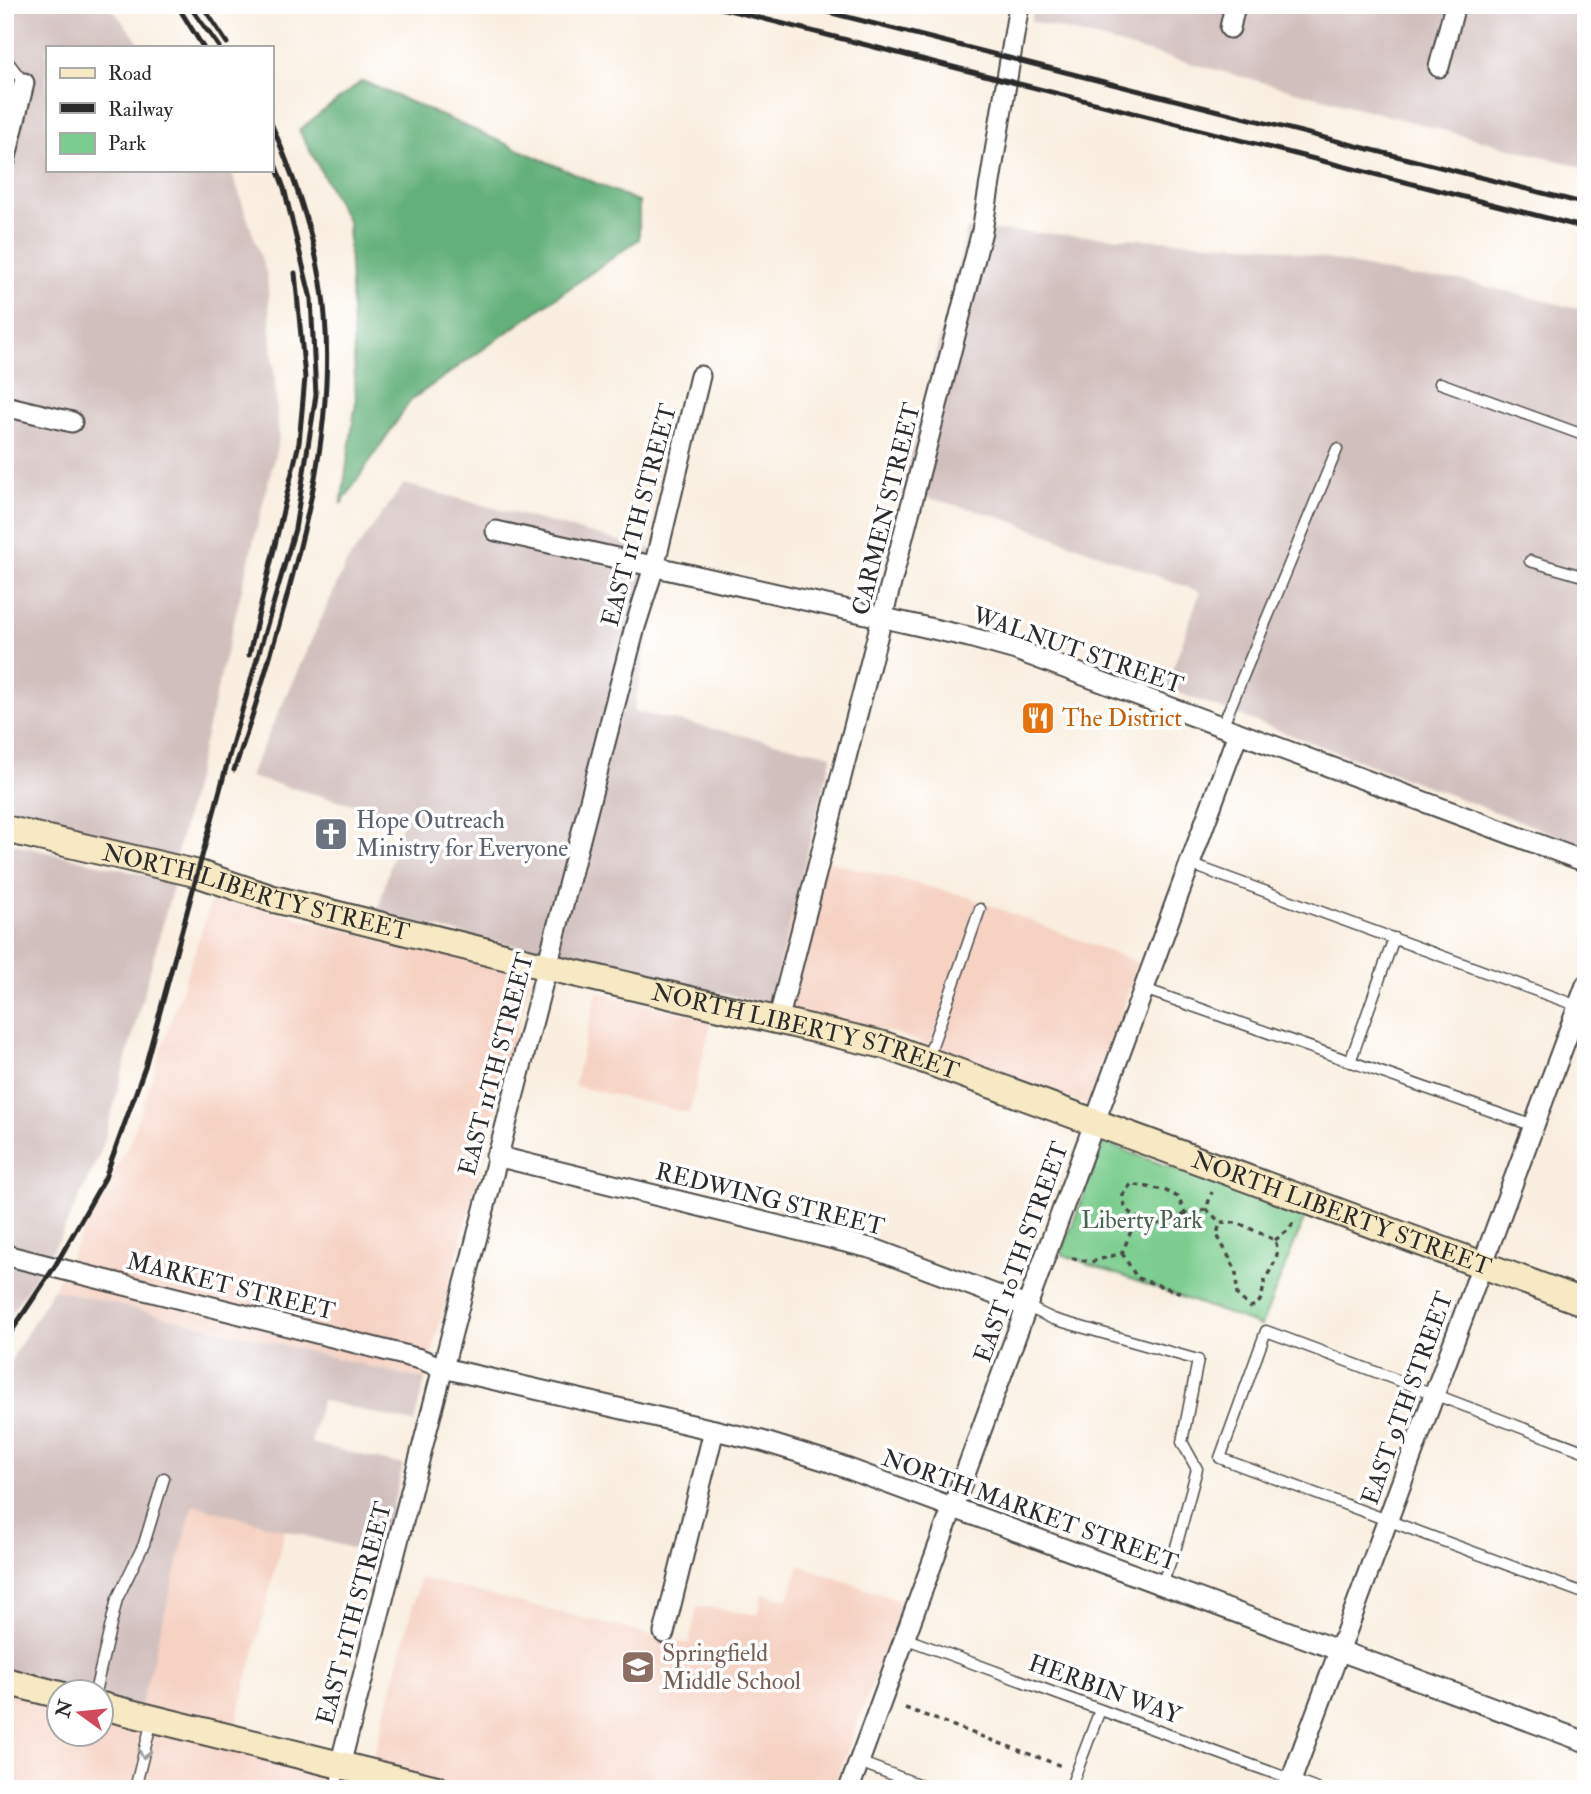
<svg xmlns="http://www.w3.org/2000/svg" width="1591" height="1794" viewBox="0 0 1591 1794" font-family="'IM FELL Double Pica',serif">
<rect width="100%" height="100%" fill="#fff"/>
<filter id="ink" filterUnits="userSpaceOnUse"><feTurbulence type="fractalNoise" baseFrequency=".0143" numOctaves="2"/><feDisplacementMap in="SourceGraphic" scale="14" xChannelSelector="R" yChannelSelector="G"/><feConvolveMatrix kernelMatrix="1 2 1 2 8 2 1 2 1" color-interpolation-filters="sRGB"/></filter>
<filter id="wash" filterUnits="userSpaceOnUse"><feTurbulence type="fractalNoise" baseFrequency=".00686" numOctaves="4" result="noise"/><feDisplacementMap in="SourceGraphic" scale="28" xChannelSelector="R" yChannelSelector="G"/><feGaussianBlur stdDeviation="1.57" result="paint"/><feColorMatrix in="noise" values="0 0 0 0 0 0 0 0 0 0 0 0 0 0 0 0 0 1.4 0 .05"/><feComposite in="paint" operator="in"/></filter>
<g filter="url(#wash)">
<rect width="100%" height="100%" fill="#f9eedf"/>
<!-- built -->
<g fill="#f6d2c3">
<path d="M807,856L969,897L1139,963L1089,1106L897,1034L769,1004Z"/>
<path d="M213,896L530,977L425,1380L53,1289L130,1142Z"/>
<path d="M597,992L712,1020L689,1113L574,1086Z"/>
<path d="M193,1504L285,1530L230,1748L367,1783L420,1578L689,1644L697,1606L758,1615L762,1594L788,1599L799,1565L903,1602L833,1789H5V1690L59,1704L60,1734H102V1715L136,1723Z"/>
</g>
<!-- industrial -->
<g fill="#d1bfbd">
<path d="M5,5H109L143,47H47V170H231L267,275L279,438L176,857L5,818Z"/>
<path d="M1034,5H1586V168L1031,21Z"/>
<path d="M967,229L1266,246L1408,276L1460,280L1586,311V846L1166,688L1200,592L997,516L902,491Z"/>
<path d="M404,484L668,554L633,711L832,755L769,1004L377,914L403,817L249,777L347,562Z"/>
<path d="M5,842L174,882L101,1152L60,1238L5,1323Z"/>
<path d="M53,1289L425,1380L414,1423L321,1400L311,1443L403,1465L380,1556L193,1505L136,1724L102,1715V1692L5,1690V1370Z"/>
</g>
<!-- green -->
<path fill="#7bcd8f" stroke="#537c5d" stroke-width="2" d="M1104,1143L1305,1217L1261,1326L1061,1254Z"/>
<!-- forest -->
<path fill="#64b07a" stroke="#486e52" stroke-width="2" d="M362,81L639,202V239L411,400L341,504L356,402L348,222L299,130Z"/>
</g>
<g filter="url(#ink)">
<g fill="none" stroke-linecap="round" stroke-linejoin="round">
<!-- lane casing -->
<g stroke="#4a4846" stroke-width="13">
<g id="lane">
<path d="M5,58L24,83"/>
<path d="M1440,383L1586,436"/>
<path d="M1530,561L1586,577"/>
<path d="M1222,727L1337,449"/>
<path d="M1190,864L1578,1006"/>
<path d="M1144,989L1534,1126"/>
<path d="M927,1060L980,909"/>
<path d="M1350,1062L1394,938"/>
<path d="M1026,1306L1053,1319L1198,1360L1182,1442L1197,1469L1176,1547L1162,1584"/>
<path d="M1586,1452C1479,1412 1373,1370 1266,1331L1220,1458L1586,1594"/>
<path d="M904,1638L1317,1789"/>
<path d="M95,1692L117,1599L144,1544L164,1478"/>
<path d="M859,1762L931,1789"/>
<path d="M135,1789L152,1720"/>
<path d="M335,1789L340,1765"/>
<path d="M1070,1789L1100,1710"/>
</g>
</g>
<!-- street casing -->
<g stroke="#4a4846" stroke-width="23">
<g id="street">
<path d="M1230,28L1235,5"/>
<path d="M1439,67L1455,5"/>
<path d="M5,161L24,83"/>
<path d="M5,406L72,422"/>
<path d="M496,531L969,637L1016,650L1586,862"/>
<path d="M778,1021L982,231L1019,5"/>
<path d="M496,1156L874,1249L1026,1306"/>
<path d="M5,1255L420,1359L443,1368L762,1441L830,1462L1586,1742"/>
<path d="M664,1633L714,1430"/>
<path d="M340,1765L635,627L654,567L700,376"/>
<path d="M849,1789L1238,733"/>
<path d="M1288,1789L1586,985"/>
</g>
</g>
<!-- secondary casing -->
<g stroke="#4a4846" stroke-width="30">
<g id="secondary">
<path id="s1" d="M5,829L199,874L270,898L548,967L884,1045L1586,1303"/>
<path d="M5,1681L60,1695"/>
<path d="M102,1706L437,1789"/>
</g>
</g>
<!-- path -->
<g stroke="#4a4846" stroke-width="3.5" stroke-dasharray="5 5" stroke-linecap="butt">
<path d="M1206,1209L1220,1222L1238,1223L1275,1240C1281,1257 1273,1264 1266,1278C1260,1290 1267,1302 1250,1307L1237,1295L1236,1270L1217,1235L1220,1222"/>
<path d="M1185,1213L1175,1224C1156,1225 1122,1221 1123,1195L1131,1184L1164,1190L1178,1197L1185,1213L1194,1215L1206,1209L1212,1192"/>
<path d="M1275,1240L1290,1229L1293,1222"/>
<path d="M1122,1253L1137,1278L1185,1294"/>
<path d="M1072,1258L1091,1262L1122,1253L1136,1219"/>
<path d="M905,1708L1064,1767"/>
</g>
<!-- lane -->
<use href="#lane" stroke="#fff" stroke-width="10"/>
<!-- street -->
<use href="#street" stroke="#fff" stroke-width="19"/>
<!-- secondary -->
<use href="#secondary" stroke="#f7e9c3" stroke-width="26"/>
<!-- rail -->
<g stroke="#2b2b2b" stroke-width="5">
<path d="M177,5L203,47"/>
<path d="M189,5L219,47"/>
<path d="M202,5L227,43"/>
<path d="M709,5L1586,228"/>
<path d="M800,5L1586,204"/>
<path d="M249,655L299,443L305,378L295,273"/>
<path d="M234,770C250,727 262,683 275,639C305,535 334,426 325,316C320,251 297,183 271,123"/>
<path d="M5,1341L55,1266L105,1178L145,1067L234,738L295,529L316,395L311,299L284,188L271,153"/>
</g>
</g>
<!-- one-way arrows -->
<defs><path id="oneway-chevron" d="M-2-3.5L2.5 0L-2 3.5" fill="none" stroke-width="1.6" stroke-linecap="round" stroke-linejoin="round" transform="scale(1.75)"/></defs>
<use stroke="#a0a0a0" href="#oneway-chevron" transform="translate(144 1754) rotate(104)"/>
</g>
<!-- icons -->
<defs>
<g id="restaurant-square" transform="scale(1.75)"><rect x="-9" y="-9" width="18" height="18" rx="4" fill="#e8710a" stroke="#fff"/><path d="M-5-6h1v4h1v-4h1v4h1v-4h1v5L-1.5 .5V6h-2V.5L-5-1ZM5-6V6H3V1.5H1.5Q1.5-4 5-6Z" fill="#fff"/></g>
<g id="church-square" transform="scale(1.75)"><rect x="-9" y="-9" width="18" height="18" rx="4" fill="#6b7280" stroke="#fff"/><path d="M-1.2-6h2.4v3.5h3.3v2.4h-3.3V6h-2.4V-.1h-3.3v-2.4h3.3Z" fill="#fff"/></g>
<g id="school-square" transform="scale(1.75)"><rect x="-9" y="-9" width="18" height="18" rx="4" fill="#8d6e63" stroke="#fff"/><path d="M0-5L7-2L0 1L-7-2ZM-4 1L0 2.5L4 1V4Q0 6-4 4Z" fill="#fff"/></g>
</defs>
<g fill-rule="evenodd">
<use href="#restaurant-square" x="1038" y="718"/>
<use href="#church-square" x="331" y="834"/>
<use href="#school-square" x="638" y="1667"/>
</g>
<g text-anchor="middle" stroke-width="7" stroke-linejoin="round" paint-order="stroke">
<!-- street labels -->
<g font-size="24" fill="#2b2b2b" stroke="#fff">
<text transform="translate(886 509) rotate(-76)" y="8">CARMEN STREET</text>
<text transform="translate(639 515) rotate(-75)" y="8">EAST 11TH STREET</text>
<text transform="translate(1078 650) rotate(19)" y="8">WALNUT STREET</text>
<text dy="8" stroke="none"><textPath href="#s1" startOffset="259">NORTH LIBERTY STREET</textPath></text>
<text dy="8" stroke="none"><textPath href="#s1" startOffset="826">NORTH LIBERTY STREET</textPath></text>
<text transform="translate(496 1064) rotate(-75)" y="8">EAST 11TH STREET</text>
<text transform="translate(770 1199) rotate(14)" y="8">REDWING STREET</text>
<text dy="8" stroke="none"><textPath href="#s1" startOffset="1393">NORTH LIBERTY STREET</textPath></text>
<text transform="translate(1021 1252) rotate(-70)" y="8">EAST 10TH STREET</text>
<text transform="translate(231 1286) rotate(14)" y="8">MARKET STREET</text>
<text transform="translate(1407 1398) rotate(-70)" y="8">EAST 9TH STREET</text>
<text transform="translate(1030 1510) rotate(20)" y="8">NORTH MARKET STREET</text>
<text transform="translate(354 1613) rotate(-75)" y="8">EAST 11TH STREET</text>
<text transform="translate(1105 1689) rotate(20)" y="8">HERBIN WAY</text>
</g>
<!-- food labels -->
<g font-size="24" fill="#c56008" stroke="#fff" text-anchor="start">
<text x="1062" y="726">The District</text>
</g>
<!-- worship labels -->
<g font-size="24" fill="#5b616d" stroke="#fff" text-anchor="start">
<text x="356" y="828">Hope Outreach<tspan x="356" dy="28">Ministry for Everyone</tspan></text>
</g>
<!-- park labels -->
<g font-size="24" fill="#47644e" stroke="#fff">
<text x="1142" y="1228">Liberty Park</text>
</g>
<!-- education labels -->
<g font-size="24" fill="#785e54" stroke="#fff" text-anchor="start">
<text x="662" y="1661">Springfield<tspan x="662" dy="28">Middle School</tspan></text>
</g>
</g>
<!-- margin -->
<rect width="1591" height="1794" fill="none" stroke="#fff" stroke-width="28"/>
<!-- legend -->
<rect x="46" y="46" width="228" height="126" fill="#ffffff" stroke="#aaaaaa" stroke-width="2"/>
<rect x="60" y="68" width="35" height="10" fill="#f7e9c3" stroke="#aaaaaa" stroke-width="2"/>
<text x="108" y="80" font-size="21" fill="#2b2b2b">Road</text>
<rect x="60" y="103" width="35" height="10" fill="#2b2b2b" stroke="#aaaaaa" stroke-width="2"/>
<text x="108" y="116" font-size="21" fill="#2b2b2b">Railway</text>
<rect x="60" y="133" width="35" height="21" fill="#7bcd8f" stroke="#aaaaaa" stroke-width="2"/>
<text x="108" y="150" font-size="21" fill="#2b2b2b">Park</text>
<!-- north arrow -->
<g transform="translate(80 1713) rotate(285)"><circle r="33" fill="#ffffff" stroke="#aaaaaa" stroke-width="2"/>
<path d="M0-5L12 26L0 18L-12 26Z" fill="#d1495b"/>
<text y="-10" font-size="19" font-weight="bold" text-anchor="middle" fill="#2b2b2b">N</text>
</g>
</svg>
